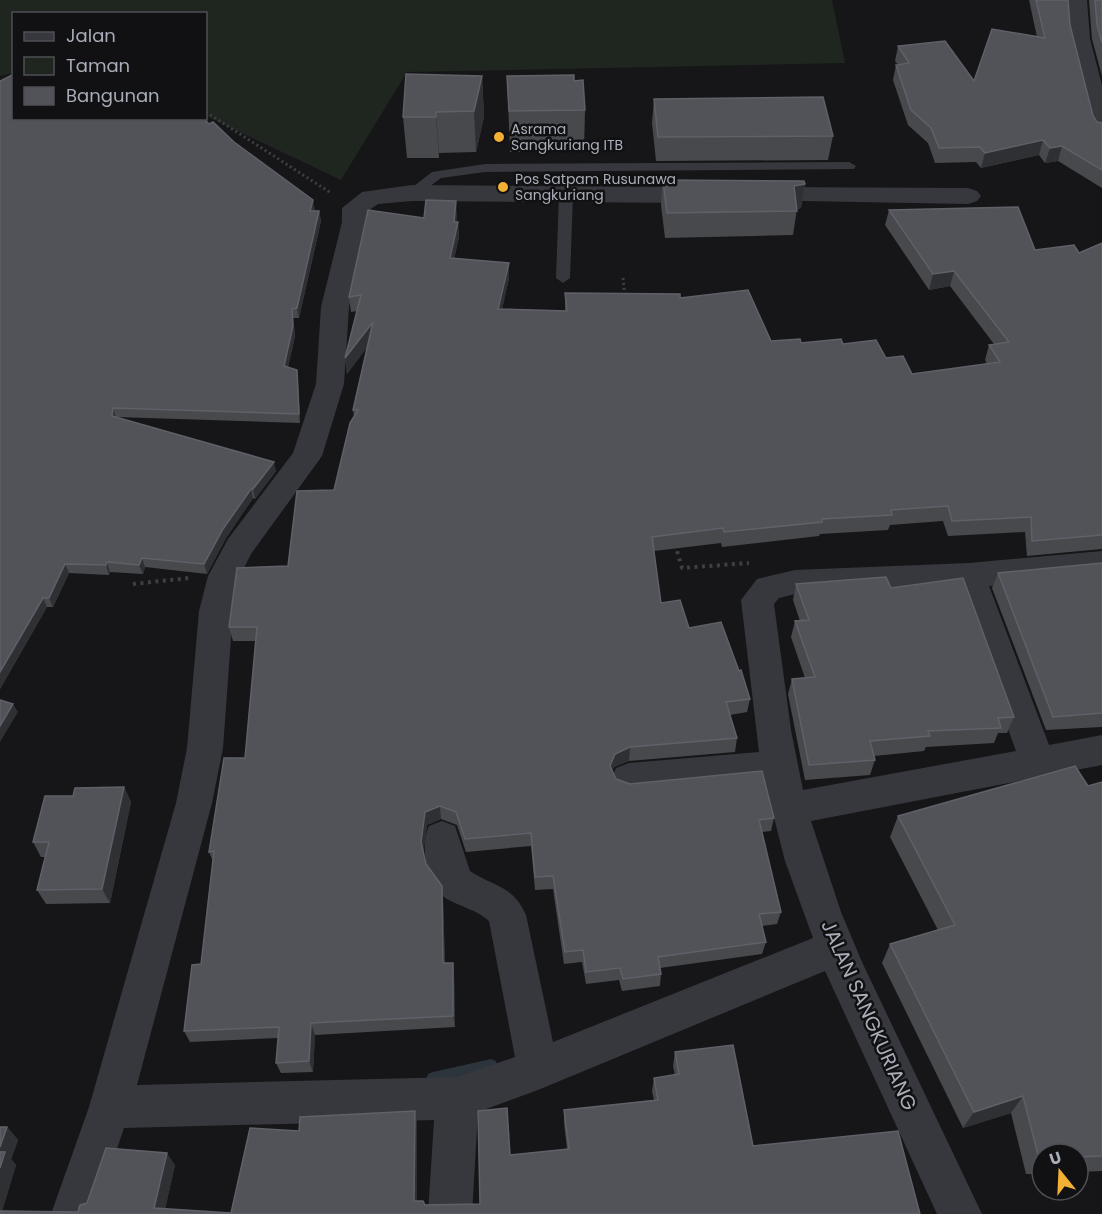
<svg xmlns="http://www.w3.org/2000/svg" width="1102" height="1214" viewBox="0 0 1102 1214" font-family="Poppins,sans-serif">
<rect width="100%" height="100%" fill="#161618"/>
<!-- green -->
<path fill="#1e261f" d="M0,0H832L845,63L407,72L341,180L206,116V14H14L13,73L0,76Z"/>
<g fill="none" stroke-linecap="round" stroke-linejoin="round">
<!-- stream -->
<path fill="#2c353c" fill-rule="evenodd" d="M491,1059L496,1061L498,1066L496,1071L491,1073L433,1086L428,1084L426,1079L428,1074L433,1072Z"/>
<!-- path-far1 -->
<g stroke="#3d3f44" stroke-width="3" stroke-dasharray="2 3" stroke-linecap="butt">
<path d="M206,112L331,193"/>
<path d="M623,278L625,298"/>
</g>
<!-- path -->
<g stroke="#3d3f44" stroke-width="4" stroke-dasharray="3 4.5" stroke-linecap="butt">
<path d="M675,544L682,568L749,563"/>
<path d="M133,584L189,578"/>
</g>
<!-- lane -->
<g fill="#37383d" fill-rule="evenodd">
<path d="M849,162L856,166L854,169L485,172L441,178L417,196H407L405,193L432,172L485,164Z"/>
<path d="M566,191L573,195L570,278L563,283L556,278L559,195Z"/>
</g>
<!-- street -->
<g fill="#37383d" fill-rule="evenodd">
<path d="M1065,0H1087L1090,39L1102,85V137L1094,135L1090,130L1068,39Z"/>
<path d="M412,185L707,187L716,190L720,195L716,200L707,203L412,201L378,204L368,211V222L349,307L344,384L322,456L251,554L240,576L233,611L223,748L212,803L137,1085L457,1077L515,1057L489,921C477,910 461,907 447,899C427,886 419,846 429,826L442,821L455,826L470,871C495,888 512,884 526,915L553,1042L813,938L785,861L765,782L629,795L616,790L611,779L616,768L629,763L759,752L741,600L757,579L795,570L969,563L1102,551V575L989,586L1049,745L1102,735V765L811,821L841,912L862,962L982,1214H937L825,971L538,1090L478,1112L472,1214H428L434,1120L124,1128L95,1214H51L89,1107L176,803L187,748L199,611L208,576L228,539L293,453L316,384L321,307L342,222V208L362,192ZM957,588L1016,751L803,790L791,730L774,604L779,598L795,594Z"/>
<path d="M758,187L968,188L977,191L981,196L977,201L968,204L749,200L745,195L749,190Z"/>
</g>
</g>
<!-- wall -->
<g fill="#47494d">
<path d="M1029,0H1068L1070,25L1093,116L1097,122L1102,123V188L1058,161L1045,163L1039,155L981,168L976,162L935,163L928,143L908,125L893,80L896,65H898L895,61L898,46L974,81L1037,37Z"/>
<path d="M1089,0H1102V76L1092,39Z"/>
<path d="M482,76L484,117L476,152L439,153V158H407L403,117Z"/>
<path d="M507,76L574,81L585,110L584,151L510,152Z"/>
<path d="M0,81L209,124L234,142L315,210L314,211H319L321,221L299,318H293L295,336L288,367L297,370L298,380L300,423L116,417L276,471L255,499L253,498L226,538L207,574L145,567L143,574L110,572L109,575L69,573L53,607H47L0,689Z"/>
<path d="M654,99L833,136L828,160L656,161L652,123Z"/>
<path d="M663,180L805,184L801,208L797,209L793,235L665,238L661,205Z"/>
<path d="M889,210L1035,250L1079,253L1102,243V549L1027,556L1025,532L948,536L943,521L890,525L888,530L820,534L819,536L722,547L721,543L654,551L661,603L689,628L750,699L747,712L730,715L737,738L735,752L629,761L614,767L612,771L616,779L630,784L774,818L771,831L762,832L781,912L777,924L762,926L766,942L762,954L660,968L661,974L660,986L622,991L619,980L586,984L582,962L564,964L553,889L535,890L531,846L466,852L457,825L441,819L427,825L423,852L426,864L442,886L443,899L445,963H453L454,975L455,1027L315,1035L313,1072L281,1073L276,1063L278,1038L190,1042L184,1031L201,964L213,861L209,852L245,758L256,641H233L229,627L288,566L334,490L354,417L353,410L367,347L347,374L345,358L357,311L351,312L349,297L424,218L457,216L456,222H458L459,237L454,259L509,263V278L502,309L565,311V293L680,298L771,341L801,343L843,344L886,358L912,374L987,364L985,360L989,345L994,344L950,286L929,290L885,225Z"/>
<path d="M1102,563V727L1046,730L992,588L998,573Z"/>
<path d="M796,584L891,588L1014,717L1007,733H998L994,743L926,747L924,751L874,756L875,760L870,775L805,780L788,694L792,679L805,678L791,637L795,621H800L793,600Z"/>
<path d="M1102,782V1171L1078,1172V1154H1042V1174H1026L1011,1113L963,1128L882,963L890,944L938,930L890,837L898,816L1088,786Z"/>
<path d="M124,787L131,802L110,903L46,904L37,890L45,857H41L33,842L73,796Z"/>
<path d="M675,1052L753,1146L920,1214H0L7,1127L18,1140L11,1159L16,1165L2,1211L78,1212L87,1203L175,1165L165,1209L231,1213L299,1131L415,1111L417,1124V1201L425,1205L480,1204L510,1155L567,1149L564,1123V1110L654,1100L652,1091L654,1078L675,1075L673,1066Z"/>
</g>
<!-- shaded-wall -->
<g fill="#2f3033">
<path d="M482,76L484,117L476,152L474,111Z"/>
<path d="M436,112L439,153V158L436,117Z"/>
<path d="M1043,140L1039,155L981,168L985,153Z"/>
<path d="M1062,146L1058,161L1045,163L1050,148Z"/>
<path d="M805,184L801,208L790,210L794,186Z"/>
<path d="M313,200L315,210L311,221L310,211Z"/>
<path d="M456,201L457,216L455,234L458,222L459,237L451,273L450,258Z"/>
<path d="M319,211L321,221L299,318L297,308Z"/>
<path d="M509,263V278L499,324L498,309Z"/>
<path d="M954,271L950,286L929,290L933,274Z"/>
<path d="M292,309L295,336L286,375L284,366Z"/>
<path d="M373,322L375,337L347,374L345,358Z"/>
<path d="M297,370L298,380L300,423L299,414Z"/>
<path d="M113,408L116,417L112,416Z"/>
<path d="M274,462L276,471L255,499L253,489Z"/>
<path d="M251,489L253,498L226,538L207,574L204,564L223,529Z"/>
<path d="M142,558L145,567L143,574L139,565Z"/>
<path d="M107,562L110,572L109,575L106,565Z"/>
<path d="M65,564L69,573L53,607L49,598Z"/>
<path d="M43,598L47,607L0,689V672Z"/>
<path d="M13,704L18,712L0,742V726Z"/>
<path d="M630,747L629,761L614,767L609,780L610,766L615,754Z"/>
<path d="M124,787L131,802L110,903L102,889Z"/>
<path d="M440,806L441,819L427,825L423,855L421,842L425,812Z"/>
<path d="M442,886L443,899L445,975L443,963Z"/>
<path d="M453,963L454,975L455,1027L453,1016Z"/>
<path d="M311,1023L315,1035L313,1072L309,1061Z"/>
<path d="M1023,1096L1011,1113L963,1128L974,1112Z"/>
<path d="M415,1111L417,1124V1212L414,1201Z"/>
<path d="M7,1127L18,1140L11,1159L16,1165L1,1214H0V1147Z"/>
<path d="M167,1153L175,1165L164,1214L154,1208Z"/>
</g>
<!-- building -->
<g fill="#525359" stroke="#5f6168" stroke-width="1.5">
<path d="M1036,0H1068L1070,25L1093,116L1097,122L1102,123V170L1062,146L1050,148L1043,140L985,153L980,147L939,148L931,128L911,110L896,65L909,63L898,46L945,41L974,81L992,29L1045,38Z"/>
<path d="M1095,0H1102V43L1097,24Z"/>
<path d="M14,74V118H203L209,124L213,122L234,142L313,200L310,211H319L297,308L292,309L293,326L284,366L297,370L299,414L113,408L112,416L274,462L253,489H251L223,529L204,564L142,558L139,565L107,562L106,565L65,564L49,598H43L0,672V81Z"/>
<path d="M406,74L482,76L474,111L436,112V117H403Z"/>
<path d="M574,75V81L583,80L585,110L509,111L507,76Z"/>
<path d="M823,97L833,136L658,137L654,99Z"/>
<path d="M663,180L804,181L805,184L794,186L797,211L667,213Z"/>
<path d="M426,200L456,201L454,222H458L450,258L509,263L498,309L567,311L565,293L680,294V298L748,290L771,341L800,339L801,343L841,339L843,344L876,340L886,358L903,356L912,374L1000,362L989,345L1009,342L954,271L933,274L889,210L1018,207L1035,250L1074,245L1079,253L1102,243V535L1032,541L1031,517L952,521L948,506L891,510L892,515L822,519V522L724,532L723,528L652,537L661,603L680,600L689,628L721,622L739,671L741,670L750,699L726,702L737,738L630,747L615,754L610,766L616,779L630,784L762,771L774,818L759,820L781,912L759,914L766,942L658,957L661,974L623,979L620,968L586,972L583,950L565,952L553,876L535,877L531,833L465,839L456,812L440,806L425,812L421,842L426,864L442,886L443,963H453V1016L311,1023L309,1061L276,1063L279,1027L184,1031L192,965L201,964L214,851L209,852L224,758H245L257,627H229L237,568L288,566L297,491L334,490L350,423L358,410H353L373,322L345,358L361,295L349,297L368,210L424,218Z"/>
<path d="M1102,563V713L1053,717L998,573Z"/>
<path d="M886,577L891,588L963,578L1014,717L998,718L1001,728L928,731L930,736L870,741L875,760L809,765L792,679L815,677L795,621L809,620L796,584Z"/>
<path d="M0,700L13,704L0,726Z"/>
<path d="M1075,766L1088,786L1102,782V1156L1078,1157V1154H1042V1159H1039L1023,1096L974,1112L890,944L955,925L898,816Z"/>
<path d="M124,787L102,889L37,890L49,842H33L45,796H73L75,788Z"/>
<path d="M733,1045L753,1146L898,1131L920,1214H0V1211L78,1212L80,1205L87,1203L106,1148L167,1153L154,1208L231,1213L250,1128L299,1131L300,1117L415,1111L414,1201H423L425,1205L480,1204L478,1111L507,1108L510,1155L569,1149L564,1110L658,1100L654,1078L679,1074L675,1052Z"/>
<path d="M0,1127H7L0,1147Z"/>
<path d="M0,1152H5L0,1168Z"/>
</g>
<!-- markers -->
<g fill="#f2b134" stroke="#111113" stroke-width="2">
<circle cx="499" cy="137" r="6"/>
<circle cx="503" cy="187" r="6"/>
</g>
<g text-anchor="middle" stroke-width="5" stroke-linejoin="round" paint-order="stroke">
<!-- far-poi labels -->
<g font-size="14" fill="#a8adb8" stroke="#111113" text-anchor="start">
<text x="511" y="134">Asrama<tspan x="511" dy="16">Sangkuriang ITB</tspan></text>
<text x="515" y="184">Pos Satpam Rusunawa<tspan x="515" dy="16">Sangkuriang</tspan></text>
</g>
<!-- near-street labels -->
<g font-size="20" fill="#a8adb8" stroke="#111113">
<text transform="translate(869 1015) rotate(66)" y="7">JALAN SANGKURIANG</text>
</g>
</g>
<!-- legend -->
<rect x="12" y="12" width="195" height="108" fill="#111113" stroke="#4d4f55" stroke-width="1.5"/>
<rect x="24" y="32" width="30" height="9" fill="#37383d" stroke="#4d4f55" stroke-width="1.5"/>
<text x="66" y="42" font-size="18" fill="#a8adb8">Jalan</text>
<rect x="24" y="57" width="30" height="18" fill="#1e261f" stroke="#4d4f55" stroke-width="1.5"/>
<text x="66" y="72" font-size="18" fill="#a8adb8">Taman</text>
<rect x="24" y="87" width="30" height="18" fill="#525359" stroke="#4d4f55" stroke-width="1.5"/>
<text x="66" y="102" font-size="18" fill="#a8adb8">Bangunan</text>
<!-- north arrow -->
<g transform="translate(1060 1172) rotate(342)"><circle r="28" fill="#111113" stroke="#4d4f55" stroke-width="1.5"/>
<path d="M0-4.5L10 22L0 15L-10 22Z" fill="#f2b134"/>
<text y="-9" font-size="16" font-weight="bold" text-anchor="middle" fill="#a8adb8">U</text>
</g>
</svg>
